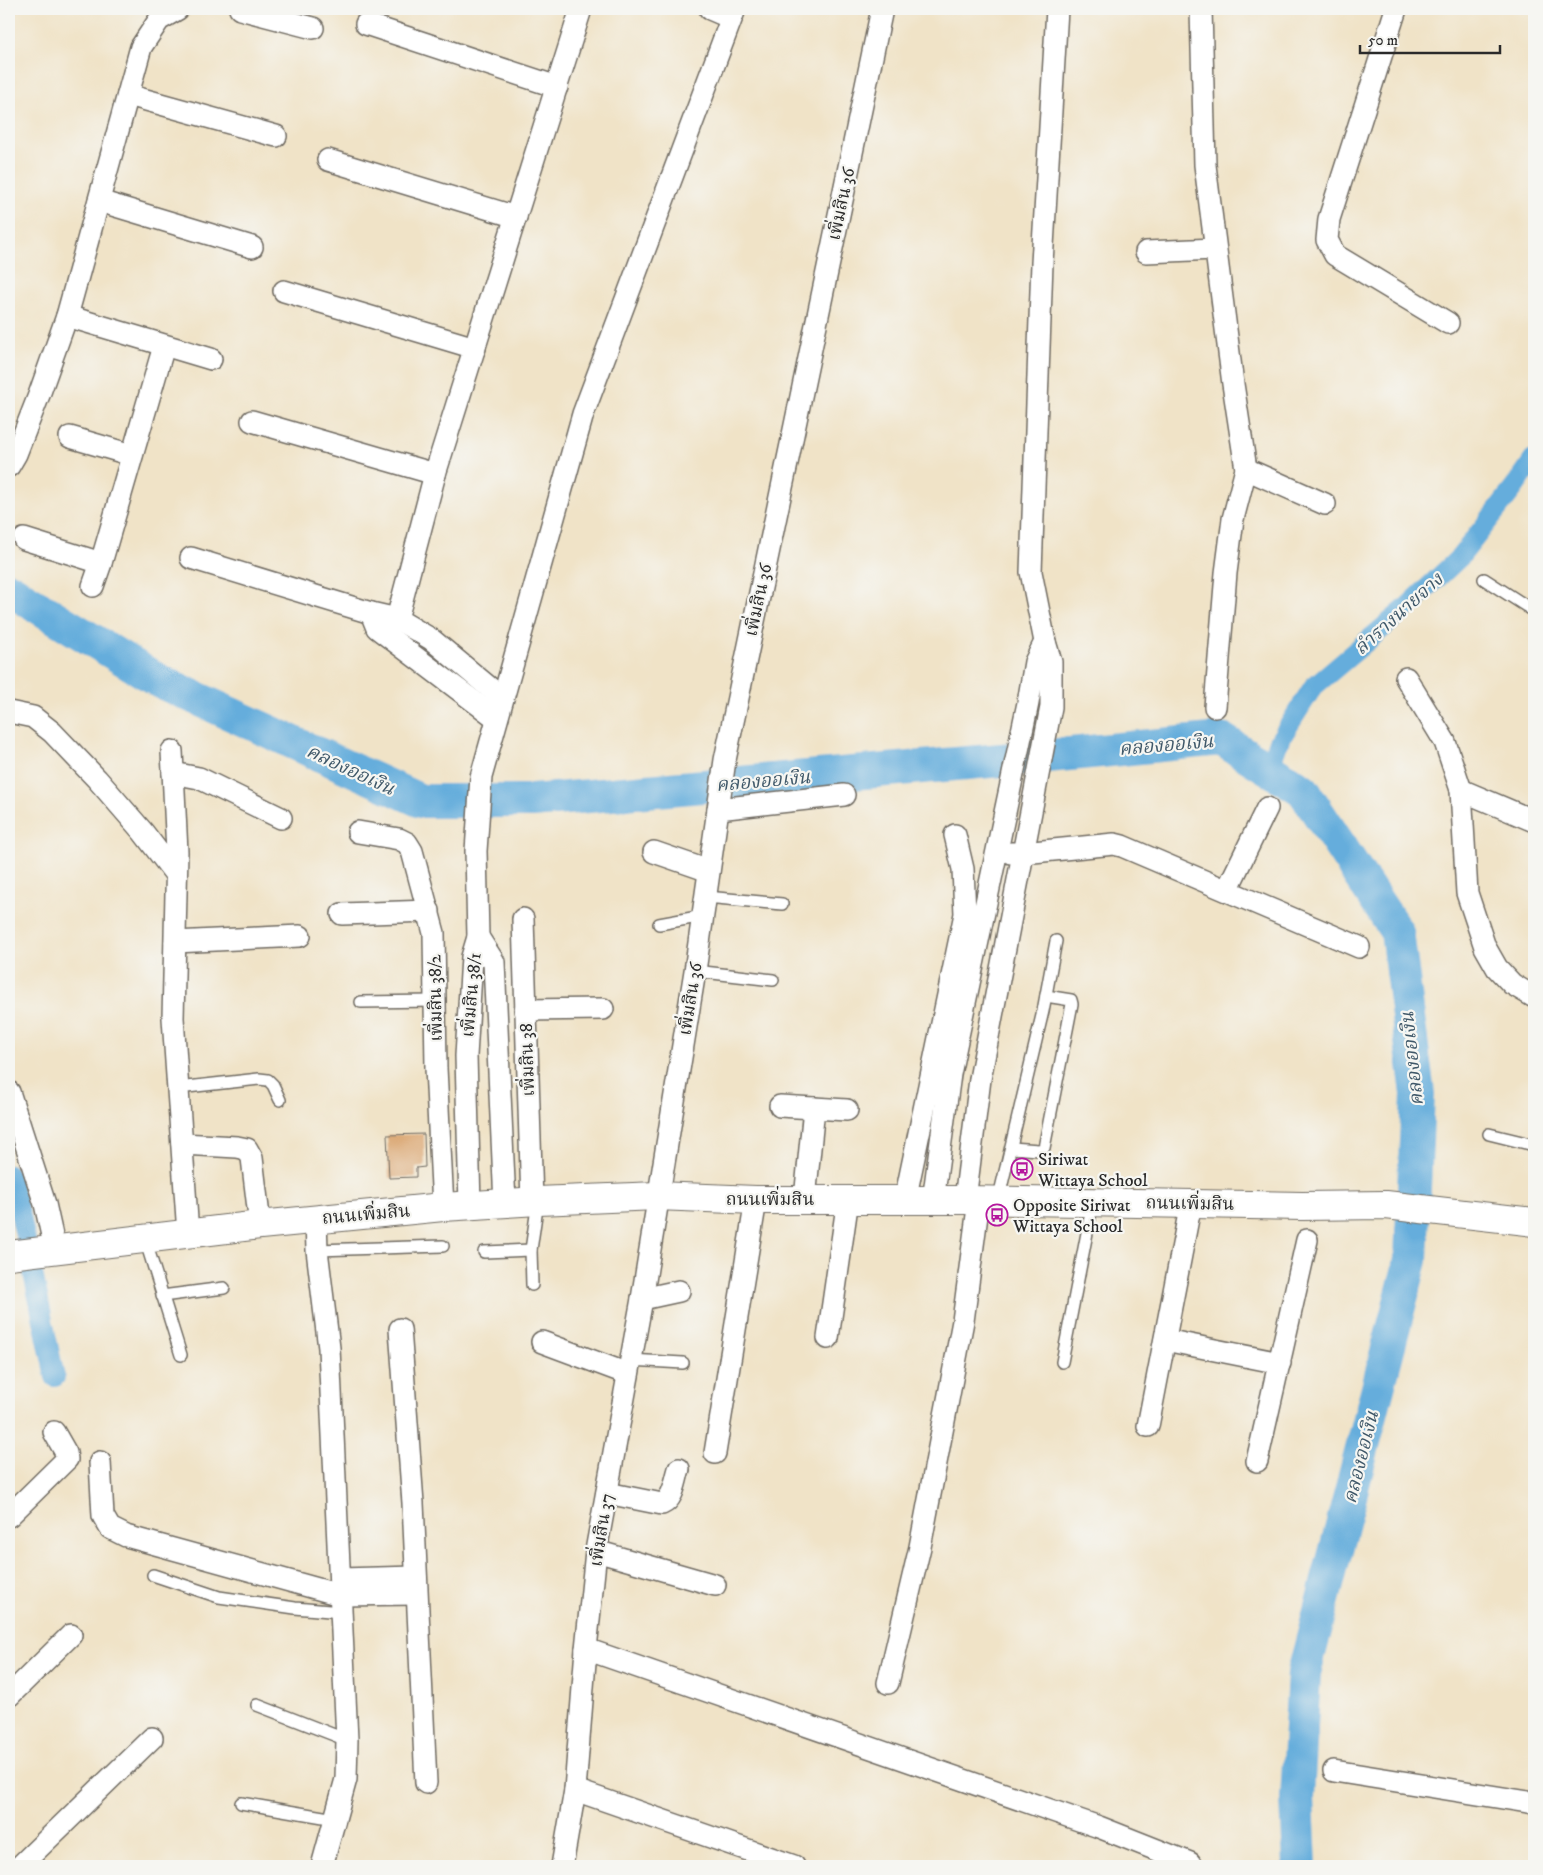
<svg xmlns="http://www.w3.org/2000/svg" width="1543" height="1875" viewBox="0 0 1543 1875" font-family="'IM FELL DW Pica','Noto Serif Thai',serif">
<rect width="100%" height="100%" fill="#f6f6f2"/>
<filter id="ink" filterUnits="userSpaceOnUse"><feTurbulence type="fractalNoise" baseFrequency=".02" numOctaves="2"/><feDisplacementMap in="SourceGraphic" scale="10" xChannelSelector="R" yChannelSelector="G"/><feConvolveMatrix kernelMatrix="1 2 1 2 8 2 1 2 1" color-interpolation-filters="sRGB"/></filter>
<filter id="wash" filterUnits="userSpaceOnUse"><feTurbulence type="fractalNoise" baseFrequency=".0096" numOctaves="4" result="noise"/><feDisplacementMap in="SourceGraphic" scale="20" xChannelSelector="R" yChannelSelector="G"/><feGaussianBlur stdDeviation="1.12" result="paint"/><feColorMatrix in="noise" values="0 0 0 0 0 0 0 0 0 0 0 0 0 0 0 0 0 1.4 0 .05"/><feComposite in="paint" operator="in"/></filter>
<g filter="url(#wash)">
<rect width="100%" height="100%" fill="#f0e3c7"/>
<g fill="none" stroke-linecap="round" stroke-linejoin="round">
<!-- canal -->
<g stroke="#65addc" stroke-width="20">
<path d="M1269,769L1279,741L1313,687L1405,609L1460,557L1514,488L1534,459"/>
<path d="M9,1175L21,1217L55,1377"/>
</g>
<!-- river -->
<path stroke="#65addc" stroke-width="34" d="M9,589L159,681L421,801H532L1070,754L1221,739L1303,790L1397,932L1418,1094L1411,1260L1304,1673L1297,1798L1300,1866"/>
</g>
<g id="blocks">
<!-- building -->
<path fill="#dba874" d="M424,1134L425,1167L416,1168V1177L389,1178L387,1135Z"/>
</g>
</g>
<g filter="url(#ink)">
<use href="#blocks" fill-opacity="0" stroke="#706b62" stroke-width="1"/>
<g fill="none" stroke-linecap="round" stroke-linejoin="round">
<!-- service casing -->
<g stroke="#706b62" stroke-width="14">
<g id="service">
<path d="M1484,579L1534,611"/>
<path d="M706,897L782,904"/>
<path d="M659,924L703,916"/>
<path d="M695,971L773,980"/>
<path d="M361,1002L435,1001"/>
<path d="M178,1088L259,1079L268,1080L273,1085L280,1100"/>
<path d="M1489,1134L1534,1145"/>
<path d="M1012,1148L1039,1150L1044,1148L1072,1004L1071,1000L1046,996"/>
<path d="M998,1201L1043,1011L1056,941"/>
<path d="M145,1239L181,1355"/>
<path d="M317,1250L443,1246"/>
<path d="M484,1252L531,1250"/>
<path d="M532,1285L531,1250L538,1201"/>
<path d="M162,1296L224,1288"/>
<path d="M630,1360L683,1363"/>
<path d="M1062,1362L1093,1202"/>
<path d="M153,1575L219,1597L295,1608L341,1612"/>
<path d="M257,1705L347,1740"/>
<path d="M241,1803L335,1819"/>
</g>
</g>
<!-- minor casing -->
<g stroke="#706b62" stroke-width="24">
<g id="minor">
<path d="M240,9L313,28"/>
<path d="M710,9L731,18"/>
<path d="M1201,9L1205,165L1233,384L1246,469L1233,519L1226,573L1215,707"/>
<path d="M1396,9L1329,219L1327,240L1335,255L1448,323"/>
<path d="M366,24L557,87"/>
<path d="M128,95L276,136"/>
<path d="M328,160L516,217"/>
<path d="M99,201L252,247"/>
<path d="M1146,252L1215,249"/>
<path d="M284,291L475,348"/>
<path d="M67,316L141,47L159,20L178,9"/>
<path d="M252,421L435,474"/>
<path d="M70,437L132,455"/>
<path d="M9,466L16,454L39,395L67,316L211,359"/>
<path d="M1246,469L1325,504"/>
<path d="M24,539L101,563"/>
<path d="M191,558L371,613L397,619L431,639L502,698"/>
<path d="M93,586L101,563L164,346"/>
<path d="M371,613L377,628L496,718"/>
<path d="M397,619L435,474L581,9"/>
<path d="M1406,678L1445,742L1461,790L1467,893L1485,947L1497,968L1512,984L1534,997"/>
<path d="M9,712L33,717L52,732L97,779L143,832L176,875"/>
<path d="M172,751L177,852L173,1018L188,1234"/>
<path d="M173,773L199,778L281,818"/>
<path d="M1461,790L1534,821"/>
<path d="M718,809L844,795"/>
<path d="M358,832L399,839L407,843L412,851L434,933L436,1068L443,1207"/>
<path d="M654,852L709,871"/>
<path d="M1011,853H1023L1114,844L1122,846L1359,947"/>
<path d="M1227,890L1267,808"/>
<path d="M342,914L429,911"/>
<path d="M523,919L532,1202"/>
<path d="M478,937L494,962L505,1204"/>
<path d="M175,942L300,936"/>
<path d="M525,1010L603,1009"/>
<path d="M9,1092L45,1204L55,1249"/>
<path d="M780,1106L847,1110"/>
<path d="M182,1144L237,1147L247,1149L252,1158L260,1225"/>
<path d="M805,1199L814,1108"/>
<path d="M905,1200L965,914L963,869L955,835"/>
<path d="M965,1200L980,1079L1051,707V662L1045,642L1031,572L1042,263L1057,9"/>
<path d="M933,1201L950,1074L1028,703L1035,662L1045,642"/>
<path d="M470,1205L466,1056L472,957L478,937L476,851L481,777L583,414L735,9"/>
<path d="M316,1219L317,1250L329,1348L347,1740L346,1779L322,1866"/>
<path d="M642,1299L679,1291"/>
<path d="M400,1329L413,1503L426,1783"/>
<path d="M828,1338L848,1199"/>
<path d="M1165,1340L1280,1363"/>
<path d="M542,1342L628,1374"/>
<path d="M1148,1426L1191,1203"/>
<path d="M715,1453L756,1200"/>
<path d="M1257,1461L1307,1240"/>
<path d="M100,1462L103,1516L110,1528L126,1536L340,1595L416,1594"/>
<path d="M607,1493L662,1504C674,1499 675,1481 679,1469"/>
<path d="M9,1516L67,1459L66,1453L54,1432"/>
<path d="M596,1551L715,1585"/>
<path d="M340,1579L416,1577"/>
<path d="M586,1649L1099,1827L1190,1863"/>
<path d="M888,1683L920,1547L963,1321L979,1200"/>
<path d="M9,1696L71,1635"/>
<path d="M1334,1771L1534,1803"/>
<path d="M575,1790L794,1866"/>
<path d="M20,1866L152,1738"/>
<path d="M562,1866L575,1790L586,1649L596,1551L642,1299L695,971L725,760L882,9"/>
</g>
</g>
<!-- tertiary casing -->
<g stroke="#706b62" stroke-width="30">
<path id="tertiary" d="M9,1255L260,1225L443,1207L538,1201L657,1196L756,1200H965L1302,1206L1386,1205L1534,1222"/>
</g>
<!-- service -->
<use href="#service" stroke="#fff" stroke-width="11"/>
<!-- minor -->
<use href="#minor" stroke="#fff" stroke-width="21"/>
<!-- tertiary -->
<use href="#tertiary" stroke="#fff" stroke-width="28"/>
</g>
</g>
<!-- icons -->
<defs>
<g id="bus-ring" transform="scale(1.125)"><circle r="9.5" fill="#f6f6f2" stroke="#b5179e" stroke-width="1.5"/><path d="M-5-6H5V4H4V6H2V4H-2V6H-4V4H-5ZM-3.5-4V0h7V-4ZM-3.5 1.2v1.5H-2V1.2ZM2 1.2v1.5H3.5V1.2Z" fill="#b5179e"/></g>
</defs>
<g fill-rule="evenodd">
<use href="#bus-ring" x="1022" y="1169"/>
<use href="#bus-ring" x="997" y="1215"/>
</g>
<g text-anchor="middle" stroke-width="4.5" stroke-linejoin="round" paint-order="stroke">
<!-- street labels -->
<g font-size="18" fill="#2b2b2b" stroke="#f6f6f2">
<text transform="translate(841 204) rotate(-78)" y="6">เพิ่มสิน 36</text>
<text transform="translate(758 600) rotate(-78)" y="6">เพิ่มสิน 36</text>
<text transform="translate(471 995) rotate(-85)" y="6">เพิ่มสิน 38/1</text>
<text transform="translate(435 998) rotate(-91)" y="6">เพิ่มสิน 38/2</text>
<text transform="translate(690 999) rotate(-81)" y="6">เพิ่มสิน 36</text>
<text transform="translate(527 1060) rotate(-92)" y="6">เพิ่มสิน 38</text>
<text x="770" y="1205">ถนนเพิ่มสิน</text>
<text transform="translate(1190 1203) rotate(1)" y="6">ถนนเพิ่มสิน</text>
<text transform="translate(366 1214) rotate(-5)" y="6">ถนนเพิ่มสิน</text>
<text transform="translate(601 1530) rotate(-81)" y="6">เพิ่มสิน 37</text>
</g>
<!-- poi labels -->
<g font-size="18" fill="#2b2b2b" stroke="#f6f6f2" text-anchor="start">
<text x="1038" y="1165">Siriwat<tspan x="1038" dy="21">Wittaya School</tspan></text>
<text x="1013" y="1211">Opposite Siriwat<tspan x="1013" dy="21">Wittaya School</tspan></text>
</g>
<!-- water labels -->
<g font-size="19" font-style="italic" fill="#3f5869" stroke="#f6f6f2">
<text transform="translate(1398 613) rotate(-42)" y="7">ลำรางนายจาง</text>
<text transform="translate(1166 744) rotate(-5)" y="7">คลองออเงิน</text>
<text transform="translate(351 769) rotate(25)" y="7">คลองออเงิน</text>
<text transform="translate(763 780) rotate(-5)" y="7">คลองออเงิน</text>
<text transform="translate(1411 1059) rotate(-96)" y="7">คลองออเงิน</text>
<text transform="translate(1360 1457) rotate(-76)" y="7">คลองออเงิน</text>
</g>
</g>
<!-- margin -->
<rect width="1543" height="1875" fill="none" stroke="#f6f6f2" stroke-width="30"/>
<!-- scale -->
<path d="M1360 45v8h140v-8" fill="none" stroke="#2b2b2b" stroke-width="2.5"/>
<text x="1368" y="45" font-size="15" fill="#2b2b2b" stroke="#f6f6f2" stroke-width="4" paint-order="stroke">50 m</text>
</svg>
